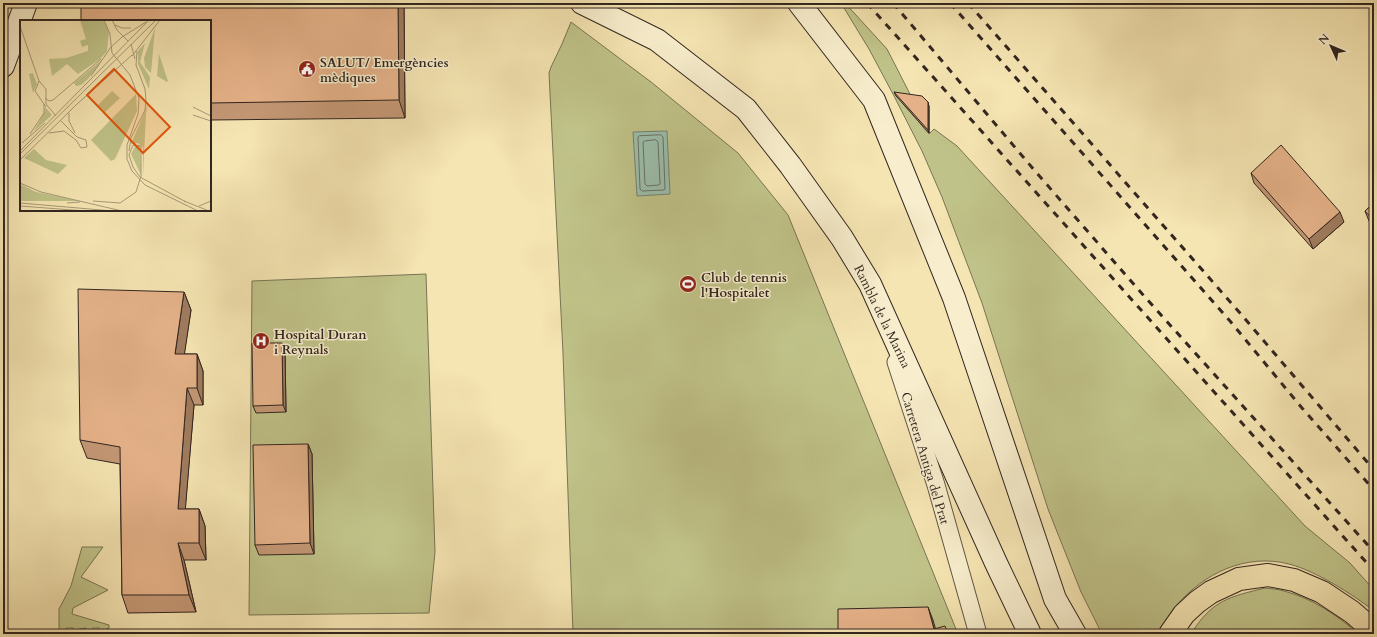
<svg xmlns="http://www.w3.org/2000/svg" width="1377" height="637" viewBox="0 0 1377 637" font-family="Cardo,serif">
<rect width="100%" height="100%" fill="#f5e5b2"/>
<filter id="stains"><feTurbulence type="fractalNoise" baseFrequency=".005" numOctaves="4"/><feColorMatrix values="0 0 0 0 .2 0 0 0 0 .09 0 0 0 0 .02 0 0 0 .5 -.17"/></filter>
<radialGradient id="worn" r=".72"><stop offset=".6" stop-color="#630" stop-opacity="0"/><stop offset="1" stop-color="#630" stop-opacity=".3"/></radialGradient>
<!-- green -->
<g fill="#c0c389" stroke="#797454">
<path d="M841,3H845L887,49L912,98L905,106L929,134L934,129L957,146L1305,526L1350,563L1374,590V611C1352,594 1316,571 1289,564C1246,553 1204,573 1176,606C1169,614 1164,625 1158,634H1102L1081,592L1048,509L982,303L942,197L922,151L894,96L869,49Z"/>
<path d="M571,22L651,82L738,153L788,215L958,634H573L563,353L549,73L551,67L562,44Z"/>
<path d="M426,274L435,552L429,613L249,615L252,281Z"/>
<path d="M82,547H103L81,577L108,590L73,608L72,614L109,625V628L106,629V632L99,631V628H93L92,632H86V628L79,629V632H73V628H66V632H59V609L71,586Z"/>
<path d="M1265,588C1272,589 1278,589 1284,591C1311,598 1338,615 1358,634H1191C1212,600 1229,597 1265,588Z"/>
</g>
<!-- water -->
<path fill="#9cbfac" stroke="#728274" d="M667,131L670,194L637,196L633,132Z"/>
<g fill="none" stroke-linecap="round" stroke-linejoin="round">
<!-- shore -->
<g stroke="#677266" stroke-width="1">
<path d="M661,135L663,137L665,189L664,190L642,191L640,189L638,137L639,136Z"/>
<path d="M656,140L658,142L660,184L659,185L647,186L645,184L643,142L645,141Z"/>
</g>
<!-- street casing -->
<g stroke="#635644" stroke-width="19">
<path id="street" d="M896,362L936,485L978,634"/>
</g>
<!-- secondary casing -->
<g stroke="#322620" stroke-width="24">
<g id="secondary">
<path d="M582,3L657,40L746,109L790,165L842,238L870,284L996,563L1030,634"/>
<path d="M799,3L874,100L954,298L1055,599L1075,634"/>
<path d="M3,66L26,3"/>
</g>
</g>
<!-- highway casing -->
<g stroke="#322620" stroke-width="24">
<path id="highway" d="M1170,634L1184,614L1197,602L1211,592L1239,579L1268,575L1294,580L1322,592L1352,612L1374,631"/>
</g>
<!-- street -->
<use href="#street" stroke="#f8eecd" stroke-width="17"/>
<!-- secondary -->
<use href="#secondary" stroke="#f8eecd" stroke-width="22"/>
<!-- highway -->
<use href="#highway" stroke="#f5e5b2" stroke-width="22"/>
<!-- rail -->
<g stroke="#322620" stroke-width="3" stroke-dasharray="7 7" stroke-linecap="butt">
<path d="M867,3L1374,571"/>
<path d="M893,3L1035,171L1144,296L1374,552"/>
<path d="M950,3L1230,321L1302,408L1374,490"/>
<path d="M968,3L1240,313L1374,470"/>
</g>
</g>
<!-- wall -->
<g fill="#c49875" stroke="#322620">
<path d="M404,4L405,118L210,120V21Z"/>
<path d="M894,92L929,106V133L896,96Z"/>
<path d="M1251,173L1344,222L1313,249L1254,183Z"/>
<path d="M1374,203V227L1369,221L1365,211Z"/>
<path d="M184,292L191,310L184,354H197L203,371V405H194L185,509H199L205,526L206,560H184L196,612L128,613L122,595L120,464L87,458L80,440Z"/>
<path d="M285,350L286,412L256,413L253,406Z"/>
<path d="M308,444L312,454L314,554L259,555L255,545Z"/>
</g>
<!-- shaded-wall -->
<g fill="#a07c5f" stroke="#322620">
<path d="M398,3H403L404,4L405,118L399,100Z"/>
<path d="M928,102L929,106V133L928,130Z"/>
<path d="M1340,212L1344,222L1313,249L1309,239Z"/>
<path d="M184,292L191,310L182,371L175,354Z"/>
<path d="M282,343L285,350L286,412L283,405Z"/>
<path d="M197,354L203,371V405L197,388Z"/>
<path d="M187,388L194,405L184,526L178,509Z"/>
<path d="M308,444L312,454L314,554L310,543Z"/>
<path d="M199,509L205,526L206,560L199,543Z"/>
<path d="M178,543L184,560L196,612L189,595Z"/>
<path d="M928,607L933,620L937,634L934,629Z"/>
</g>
<!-- building -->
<g fill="#e4b188" stroke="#322620">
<path d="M81,3H398L399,100L210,103V21H81Z"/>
<path d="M894,92L922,96L928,102V130Z"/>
<path d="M1281,145L1340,212L1309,239L1251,173Z"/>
<path d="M1374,203V221L1365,211Z"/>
<path d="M78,289L184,292L175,354H197V388H187L178,509H199V543H178L189,595H122L120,447L80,440Z"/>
<path d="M252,343H282L283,405L253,406Z"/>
<path d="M308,444L310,543L255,545L253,445Z"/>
<path d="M928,607L934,629L945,626L948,634H838V609Z"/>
</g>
<!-- icons -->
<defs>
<g id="civic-disc" transform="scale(0.9)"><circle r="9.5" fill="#8f2418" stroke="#f8eecd"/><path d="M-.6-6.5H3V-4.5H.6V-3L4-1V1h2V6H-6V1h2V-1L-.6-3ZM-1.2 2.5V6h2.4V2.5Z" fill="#fff"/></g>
<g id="stadium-disc" transform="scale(0.9)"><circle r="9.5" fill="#8f2418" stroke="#f8eecd"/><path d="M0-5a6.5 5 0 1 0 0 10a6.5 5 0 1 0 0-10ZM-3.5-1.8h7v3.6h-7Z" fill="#fff"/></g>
<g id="hospital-disc" transform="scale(0.9)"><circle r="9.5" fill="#8f2418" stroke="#f8eecd"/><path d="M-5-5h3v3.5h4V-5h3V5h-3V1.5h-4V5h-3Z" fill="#fff"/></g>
</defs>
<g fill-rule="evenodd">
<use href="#civic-disc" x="307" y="69"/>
<use href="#stadium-disc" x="688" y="284"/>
<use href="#hospital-disc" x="261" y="341"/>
</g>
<g text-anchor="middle" stroke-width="3" stroke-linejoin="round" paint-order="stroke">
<!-- poi labels -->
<g font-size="13" font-weight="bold" fill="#322620" stroke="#f8eecd" text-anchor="start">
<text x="320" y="67">SALUT/ Emergències<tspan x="320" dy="15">mèdiques</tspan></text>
<text x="701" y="282">Club de tennis<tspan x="701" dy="15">l'Hospitalet</tspan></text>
<text x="274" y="339">Hospital Duran<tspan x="274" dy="15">i Reynals</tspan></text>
</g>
<!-- street labels -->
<g font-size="13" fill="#322620" stroke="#f8eecd">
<text transform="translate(883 316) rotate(64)" y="5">Rambla de la Marina</text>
<text transform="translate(926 458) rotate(73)" y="5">Carretera Antiga del Prat</text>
</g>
</g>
<!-- overview -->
<g transform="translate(20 20)">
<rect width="191" height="191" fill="#f5e5b2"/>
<path d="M60,0H84L89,12L87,31L80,39L58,54L47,44L32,56L29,39L46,38L68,31V25L62,27L60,21L50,24L66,19ZM135,8L131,53L125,47L124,38ZM125,23L120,42L130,57L129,69L118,44V31ZM139,34L148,61L147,62L137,56ZM83,39L68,59L61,65L56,66L54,63ZM13,53L17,64L13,73L9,54ZM92,71L100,78L85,92L78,85ZM116,74L117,91L95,139L91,141L71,120ZM128,84L126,93L123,157V127L118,123L111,124ZM25,87L32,95L14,111L25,91ZM116,125L120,126L121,155L111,134ZM14,129L26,140L47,145L38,154L4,138ZM0,164L16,172L60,181H0Z" fill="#c0c389"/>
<path fill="none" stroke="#a79978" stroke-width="1" d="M84,0L90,14L92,33L110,55L119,78L118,94L107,125V139L112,151L125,165L178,191M92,0L97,10L108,21M95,5L102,8H111M0,6L19,61L26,69V84L36,96M102,17L126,2M111,24L115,39M91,27L102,17M112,36L140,0M116,46L117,31M71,56L91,27M19,61L15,71L26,87M25,78L29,81L33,80L81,39M56,85L112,35M173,87L191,96M49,93V101L55,113M173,95L191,101M29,113L44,111L56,120L61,128L67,127L66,120L57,117L40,100M10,114L24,93V84M2,123L25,103M0,131L129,0M109,131L111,118L125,90L126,80L125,69L116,45M0,134L136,0M109,135L113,147L120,157L166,182M0,140L56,85M0,163L21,172L102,191M73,181L100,183L116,172L121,156V126L113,125L109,135M164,181L189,191M0,183L93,191M47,183L60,182M0,186L66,191M179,186L191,181"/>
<path fill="#df560d" fill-opacity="0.15" stroke="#df560d" stroke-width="2" d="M94,49L150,107L123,133L67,75Z"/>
<rect width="191" height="191" fill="none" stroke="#322620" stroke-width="2"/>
</g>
<!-- margin -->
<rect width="1377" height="637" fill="none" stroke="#f5e5b2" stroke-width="16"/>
<rect x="4" y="4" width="1369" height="629" fill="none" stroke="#322620" stroke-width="2"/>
<rect x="8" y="8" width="1361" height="621" fill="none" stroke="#322620"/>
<!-- north arrow -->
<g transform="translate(1331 46) rotate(314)" stroke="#f8eecd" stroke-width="3" paint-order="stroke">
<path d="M0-3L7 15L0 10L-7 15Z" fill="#322620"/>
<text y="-6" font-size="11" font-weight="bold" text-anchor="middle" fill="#322620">N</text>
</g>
<rect width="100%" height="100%" filter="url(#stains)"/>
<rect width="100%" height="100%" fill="url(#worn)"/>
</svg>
